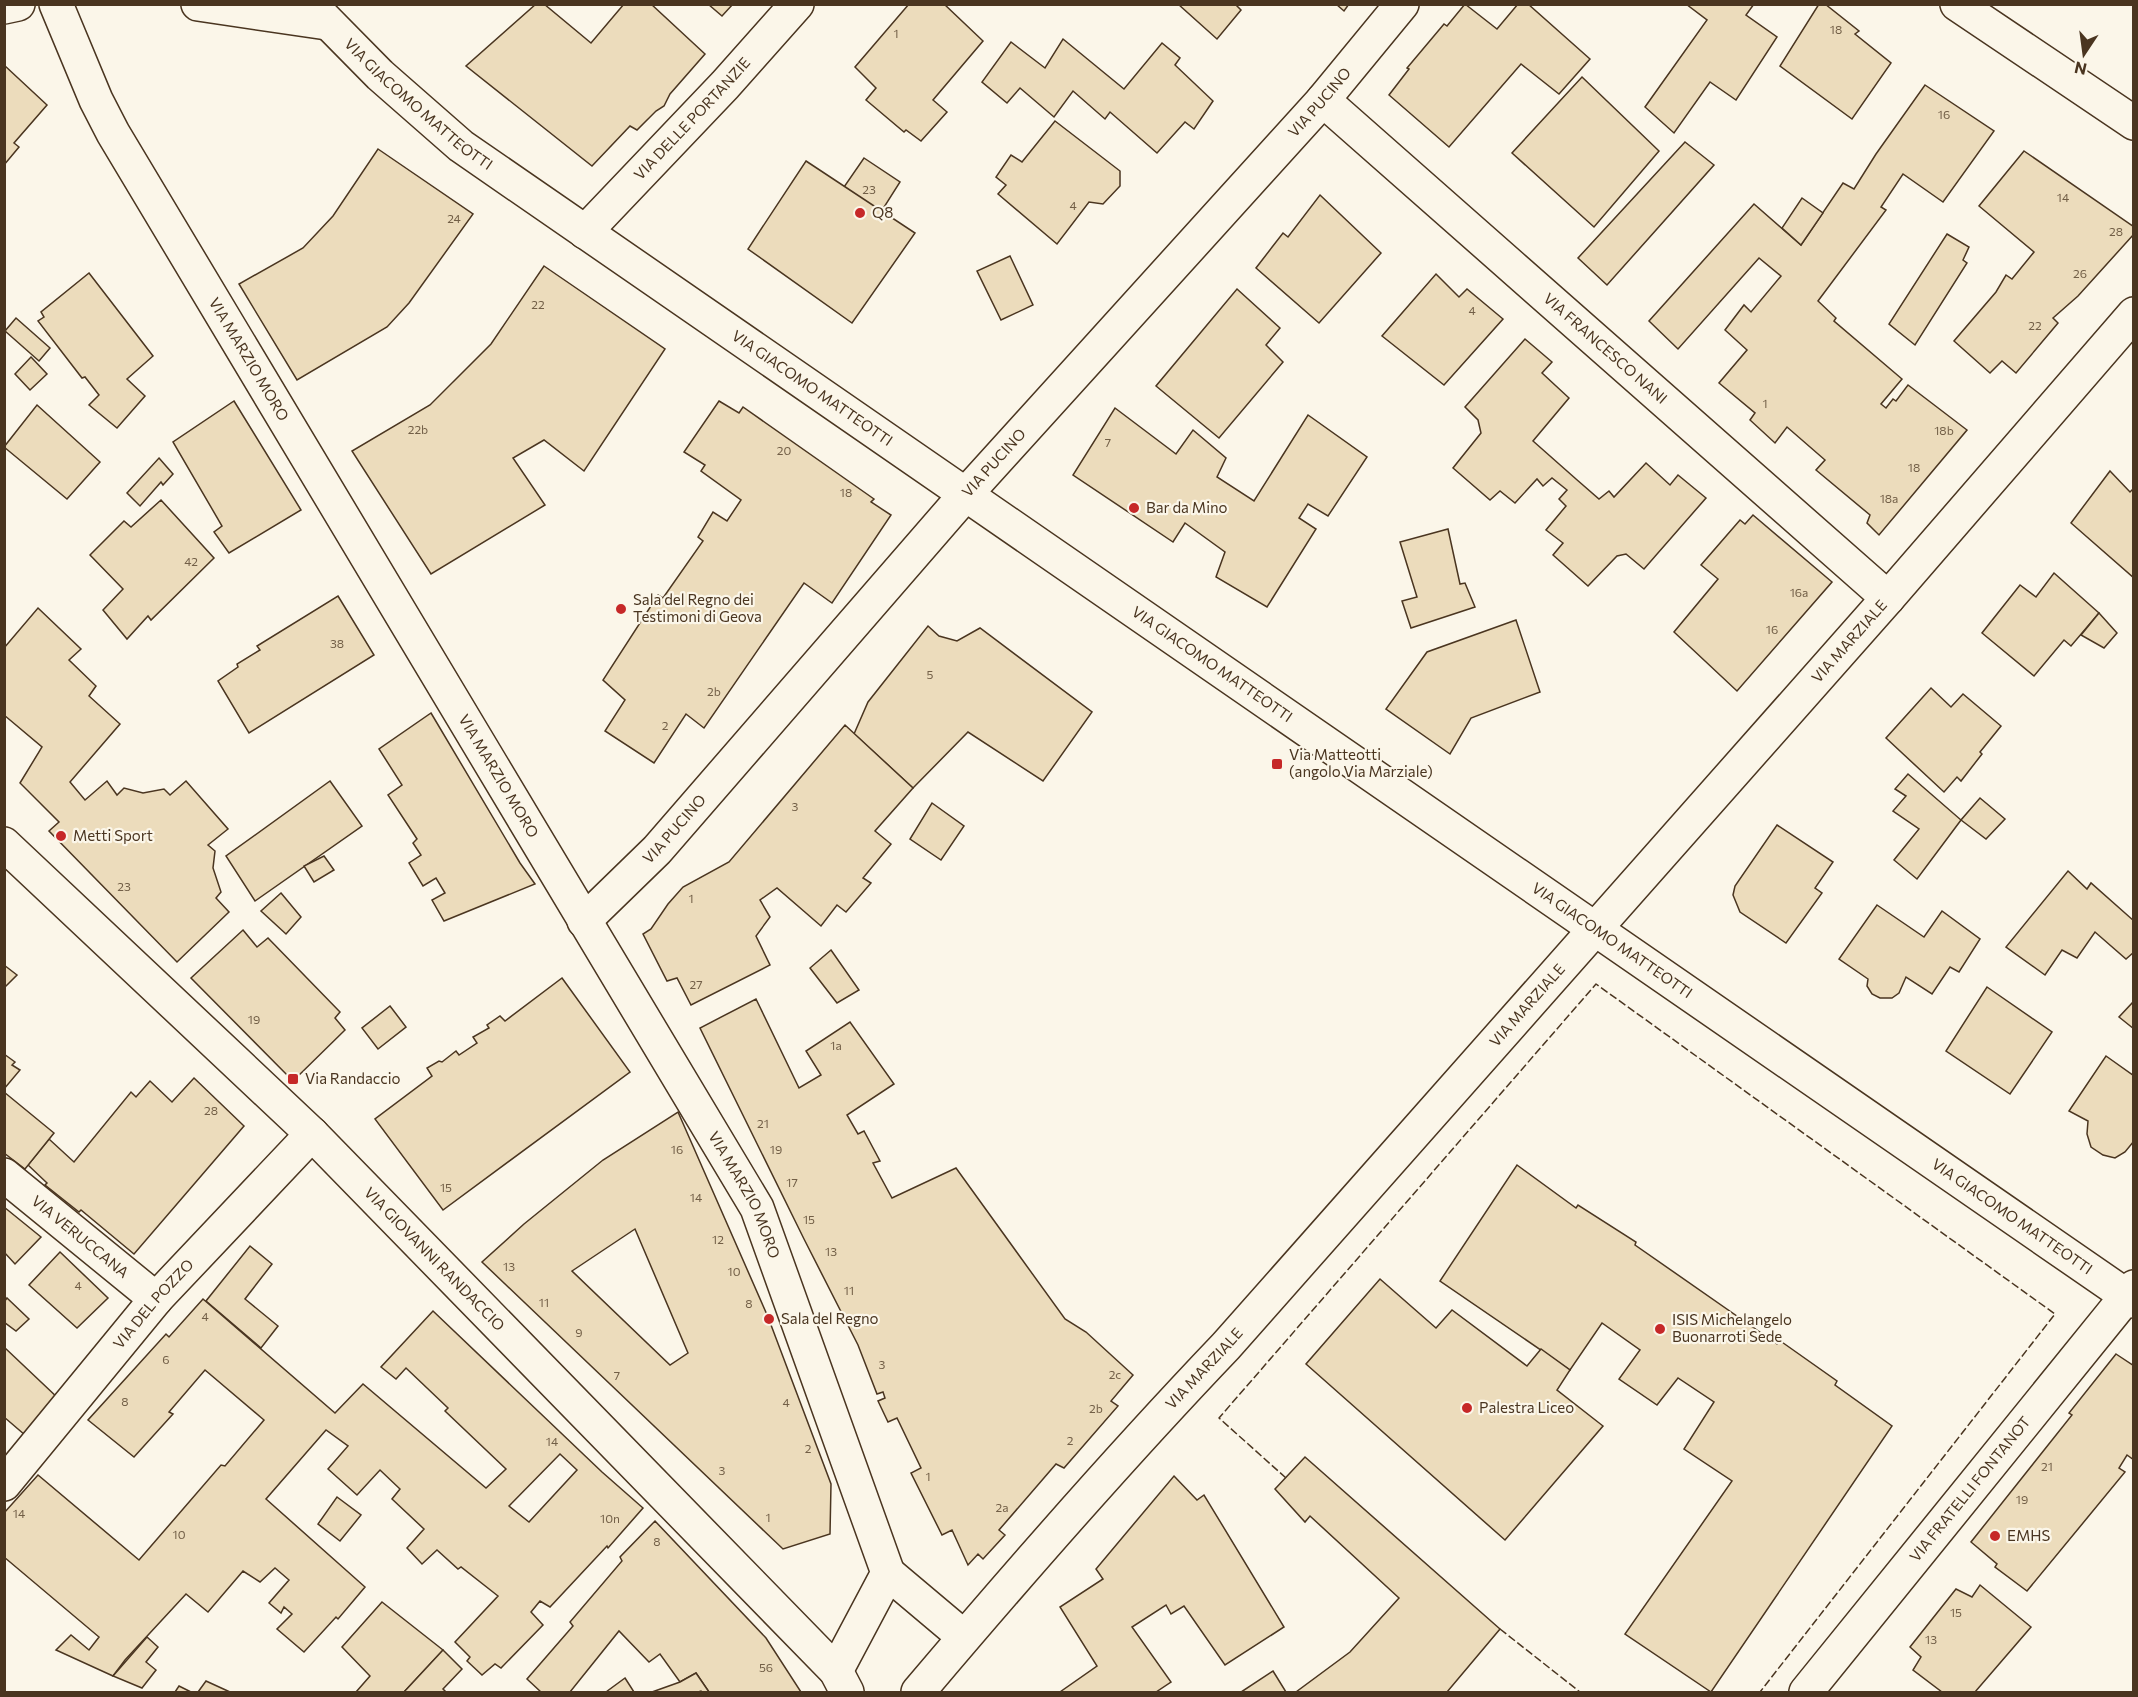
<svg xmlns="http://www.w3.org/2000/svg" width="2138" height="1697" viewBox="0 0 2138 1697" font-family="Commissioner,sans-serif">
<rect width="100%" height="100%" fill="#fbf6e9"/>
<!-- building -->
<g fill="#ecdcbc" stroke="#4a3520" stroke-width="1.5" fill-rule="evenodd">
<path d="M536,4H544L591,43L624,4H651L705,54L670,94L664,106L656,111L637,130L630,126L592,166L466,66Z"/>
<path d="M708,4H733L722,16Z"/>
<path d="M909,4H944L983,41L933,100L947,112L921,141L906,130L904,132L866,100L876,88L855,67Z"/>
<path d="M1178,4H1235L1241,10L1217,39Z"/>
<path d="M1336,4H1349L1344,11Z"/>
<path d="M1465,4L1497,29L1518,4H1528L1590,59L1559,94L1521,64L1449,147L1389,95L1409,69L1407,68L1444,24L1447,26Z"/>
<path d="M1686,4H1754L1746,15L1777,37L1736,100L1710,82L1674,133L1645,107L1707,20Z"/>
<path d="M1819,4H1825L1859,31L1855,34L1891,63L1852,119L1780,66Z"/>
<path d="M1063,39L1124,89L1162,43L1180,58L1175,65L1213,101L1194,129L1185,122L1157,153L1110,112L1105,119L1073,91L1054,117L1020,88L1007,103L982,82L1011,42L1045,68Z"/>
<path d="M4,65L47,105L14,143L19,147L4,165Z"/>
<path d="M1582,77L1659,151L1594,227L1512,153Z"/>
<path d="M1925,85L1994,131L1943,202L1903,174L1881,207L1886,210L1818,301L1836,318L1834,321L1902,379L1881,404L1886,408L1893,399L1896,401L1908,385L1967,430L1879,535L1867,523L1870,515L1816,470L1825,460L1787,427L1775,443L1750,420L1755,413L1719,383L1747,350L1725,330L1744,305L1751,312L1781,276L1759,258L1678,349L1649,321L1754,204L1801,245L1843,183L1854,189L1876,154Z"/>
<path d="M1055,121L1120,171V186L1103,204L1089,202L1057,244L998,194L1006,185L996,177L1011,155L1022,162Z"/>
<path d="M1685,142L1714,165L1607,285L1578,258Z"/>
<path d="M378,149L473,214L409,303L387,327L297,380L239,284L303,248L333,216Z"/>
<path d="M2024,151L2134,227V234L2078,296L2053,318L2058,323L2016,373L2002,361L1990,373L1954,341L1996,292L2006,275L2012,279L2034,252L1979,206Z"/>
<path d="M864,158L900,182L881,212L844,187Z"/>
<path d="M806,161L915,233L852,323L748,249Z"/>
<path d="M1320,195L1381,253L1319,323L1256,268L1283,233L1288,237Z"/>
<path d="M1802,198L1823,213L1801,245L1782,228Z"/>
<path d="M1947,234L1969,247L1963,260L1967,263L1915,345L1889,324Z"/>
<path d="M1010,256L1033,305L1001,320L977,271Z"/>
<path d="M544,266L665,349L584,471L544,440L513,458L545,505L431,574L352,451L430,405L491,344Z"/>
<path d="M89,273L153,356L127,379L145,396L117,428L89,405L99,395L85,377L82,378L38,321L44,317L41,312Z"/>
<path d="M1436,274L1459,297L1467,289L1503,319L1444,385L1382,336Z"/>
<path d="M1237,289L1280,328L1266,345L1283,362L1219,438L1156,386Z"/>
<path d="M16,318L50,348L39,361L5,331Z"/>
<path d="M1525,339L1552,362L1542,373L1569,398L1533,441L1576,479L1599,499L1609,491L1614,497L1646,463L1670,485L1678,475L1706,498L1644,569L1626,554L1617,556L1588,586L1553,555L1563,543L1546,530L1566,506L1559,499L1567,490L1552,478L1543,486L1537,479L1515,503L1500,491L1490,500L1453,468L1481,433L1478,420L1465,407Z"/>
<path d="M31,357L47,374L30,390L15,374Z"/>
<path d="M234,401L301,510L229,553L214,532L222,526L173,442Z"/>
<path d="M719,401L739,413L743,407L874,499L871,502L891,515L832,603L804,583L704,728L686,714L654,763L605,731L625,700L603,680L658,595L663,598L703,541L698,537L713,512L727,521L741,500L701,471L705,465L684,452Z"/>
<path d="M37,405L100,462L67,499L4,447Z"/>
<path d="M1115,408L1176,454L1193,430L1226,458L1217,477L1254,501L1308,415L1367,457L1328,516L1308,504L1299,518L1316,529L1267,607L1216,577L1225,552L1185,523L1173,542L1073,475Z"/>
<path d="M159,458L173,474L163,485L161,482L140,506L127,493Z"/>
<path d="M2110,471L2130,492L2134,488V578L2071,523Z"/>
<path d="M161,500L214,558L151,620L148,616L127,639L103,610L123,589L90,555L124,521L131,527Z"/>
<path d="M1753,515L1832,582L1737,691L1674,632L1718,579L1701,565L1740,520L1745,524Z"/>
<path d="M1448,529L1460,584L1465,583L1475,607L1411,628L1402,601L1417,597L1400,542Z"/>
<path d="M2054,573L2099,613L2071,646L2064,640L2034,676L1982,633L2020,585L2036,597Z"/>
<path d="M338,596L374,655L249,733L218,681L238,667L237,664L260,650L257,646Z"/>
<path d="M38,608L81,649L69,660L96,686L89,696L120,724L70,782L85,800L107,781L117,795L124,788L143,793L164,789L170,795L186,781L228,829L208,845L215,851L213,868L221,892L216,898L229,912L177,962L49,831L59,822L20,783L42,747L4,715V648Z"/>
<path d="M2099,613L2117,633L2104,648L2081,635Z"/>
<path d="M1516,620L1540,692L1471,718L1450,754L1386,709L1427,652Z"/>
<path d="M928,626L939,636L957,641L980,628L1092,712L1043,781L968,732L913,788L854,734L868,702Z"/>
<path d="M1931,688L1951,707L1963,694L2001,726L1980,752L1982,754L1961,781L1957,777L1944,792L1886,738Z"/>
<path d="M431,713L520,863L535,884L444,921L432,900L445,893L436,878L423,886L409,863L421,855L413,843L417,839L388,795L402,785L379,749Z"/>
<path d="M845,725L913,788L875,831L891,844L863,878L871,883L846,912L837,905L821,926L777,888L760,900L770,917L756,936L770,965L691,1005L677,978L667,981L643,934L651,929L668,904L683,887L729,862Z"/>
<path d="M1908,774L1961,820L1917,879L1894,860L1919,829L1893,811L1906,796L1895,789Z"/>
<path d="M330,781L362,826L255,901L226,856Z"/>
<path d="M1980,798L2005,819L1986,839L1961,820Z"/>
<path d="M932,803L964,826L941,860L910,839Z"/>
<path d="M1777,825L1833,862L1815,888L1822,893L1786,943L1740,912L1733,895L1735,886Z"/>
<path d="M324,856L334,870L314,882L304,866Z"/>
<path d="M2068,871L2087,889L2091,883L2134,921V952L2126,959L2095,932L2077,958L2062,950L2045,975L2006,947Z"/>
<path d="M281,893L301,917L286,934L261,911Z"/>
<path d="M1877,905L1924,937L1942,911L1980,939L1959,972L1950,967L1932,994L1906,977L1899,993L1892,998H1880L1872,994L1867,986L1868,979L1839,959Z"/>
<path d="M243,930L257,947L268,938L340,1012L335,1018L345,1030L293,1081L191,978Z"/>
<path d="M831,950L859,990L837,1003L810,968Z"/>
<path d="M4,965L17,975L4,988Z"/>
<path d="M562,978L630,1072L443,1210L375,1119L432,1076L427,1068L439,1061L442,1062L456,1051L459,1055L477,1043L473,1037L489,1028L487,1025L500,1016L505,1021Z"/>
<path d="M1987,987L2052,1032L2010,1094L1946,1051Z"/>
<path d="M756,999L799,1088L821,1075L806,1051L850,1022L894,1084L847,1115L858,1134L864,1131L880,1161L873,1163L892,1198L956,1168L1065,1319L1086,1332L1133,1375L1111,1401L1118,1406L1064,1468L1056,1464L999,1530L1005,1535L983,1559L978,1554L968,1565L952,1530L942,1535L911,1473L921,1468L897,1418L888,1422L878,1401L885,1398L883,1392L877,1394L858,1345L804,1239L700,1028Z"/>
<path d="M2134,1001V1029L2119,1017Z"/>
<path d="M390,1006L406,1027L378,1049L362,1028Z"/>
<path d="M4,1054L15,1062L12,1065L20,1070L4,1089Z"/>
<path d="M2106,1056L2134,1076V1141L2125,1152L2115,1158L2103,1155L2091,1147L2087,1134L2088,1121L2069,1111Z"/>
<path d="M194,1078L244,1126L134,1254L81,1210L79,1212L45,1185L47,1183L28,1165L49,1139L74,1162L131,1092L136,1097L150,1081L172,1102Z"/>
<path d="M4,1092L54,1133L25,1169L4,1153Z"/>
<path d="M678,1112L768,1317L831,1484L830,1534L783,1549L482,1262L524,1224L603,1160ZM635,1229L688,1353L670,1365L572,1271Z"/>
<path d="M1517,1165L1576,1208L1578,1205L1636,1242L1635,1245L1777,1344L1779,1340L1837,1381L1835,1385L1892,1426L1711,1692L1625,1634L1732,1481L1684,1449L1714,1402L1678,1378L1657,1405L1619,1379L1640,1350L1602,1323L1570,1370L1440,1281Z"/>
<path d="M4,1207L41,1237L15,1264L4,1252Z"/>
<path d="M250,1246L272,1264L245,1299L278,1326L261,1348L206,1301Z"/>
<path d="M60,1252L108,1298L77,1328L29,1285Z"/>
<path d="M1380,1279L1436,1328L1452,1310L1527,1366L1541,1349L1570,1370L1557,1390L1603,1426L1505,1540L1306,1364Z"/>
<path d="M7,1298L29,1319L16,1331L4,1322V1302Z"/>
<path d="M203,1299L335,1413L363,1384L486,1488L506,1469L445,1411L448,1408L406,1368L396,1379L381,1367L433,1311L602,1472L643,1508L608,1548L607,1546L550,1607L540,1601L531,1612L543,1625L501,1668L495,1664L482,1675L467,1661L470,1657L455,1642L498,1596L461,1567L458,1569L437,1550L422,1564L407,1548L424,1529L392,1499L400,1489L380,1470L357,1495L328,1469L348,1446L326,1430L266,1499L365,1587L338,1619L336,1617L304,1652L277,1629L292,1614L284,1607L281,1613L269,1603L289,1580L275,1568L260,1582L243,1571L208,1612L186,1594L125,1660L113,1676L56,1650L71,1635L89,1650L99,1637L4,1557V1513L38,1475L139,1560L221,1465L225,1466L264,1420L205,1370L169,1412L173,1414L134,1457L88,1420L166,1334L169,1337ZM560,1454L577,1470L529,1522L509,1506Z"/>
<path d="M4,1347L60,1400L25,1435L4,1417Z"/>
<path d="M2116,1354L2134,1366V1460L2127,1455L2119,1468L2125,1472L2027,1591L1995,1567L1997,1564L1971,1542L2072,1415L2069,1413Z"/>
<path d="M1305,1457L1500,1629L1447,1692H1296L1350,1652L1399,1598L1310,1516L1305,1522L1275,1489Z"/>
<path d="M1174,1476L1197,1500L1204,1495L1284,1627L1225,1665L1184,1606L1171,1614L1166,1605L1132,1627L1171,1682L1156,1692H1060L1097,1666L1060,1607L1103,1579L1096,1569Z"/>
<path d="M337,1497L361,1515L340,1541L318,1524Z"/>
<path d="M655,1521L766,1638L801,1692H709L696,1673L680,1682L660,1654L649,1662L619,1631L570,1692H541L527,1679L573,1626L570,1622L622,1561L620,1557Z"/>
<path d="M1980,1585L2031,1627L1975,1692H1942L1913,1670L1921,1657L1910,1647L1956,1589L1972,1597Z"/>
<path d="M382,1602L443,1650L404,1692H356L370,1676L342,1647Z"/>
<path d="M147,1637L158,1647L146,1662L156,1670L142,1688L113,1676Z"/>
<path d="M443,1650L462,1669L443,1689L446,1692H404Z"/>
<path d="M1273,1671L1286,1692H1241Z"/>
<path d="M696,1673L709,1692H702L701,1691L698,1692H652L680,1682Z"/>
<path d="M625,1678L634,1692H606Z"/>
<path d="M206,1681L230,1692H198Z"/>
<path d="M179,1686L191,1692H175Z"/>
</g>
<g fill="none" stroke-linecap="round" stroke-linejoin="round">
<!-- minor casing -->
<g stroke="#4a3520" stroke-width="36">
<g id="minor">
<path id="s1" d="M56,4L96,100L113,133L757,1208L888,1573L836,1671"/>
<path d="M198,4L327,23"/>
<path d="M1957,4L2134,123"/>
<path d="M4,7L18,4"/>
<path id="s2" d="M1323,100L1888,598"/>
<path id="s3" d="M585,232L725,85L797,4"/>
<path id="s4" d="M584,921L657,850L965,495L1323,100L1402,4"/>
<path id="s5" d="M4,1175L156,1299"/>
<path id="s6" d="M4,1484L156,1299L312,1134"/>
<path d="M888,1573L964,1637"/>
<path id="s7" d="M918,1692C1017,1575 1119,1458 1226,1346L1888,598L2134,314"/>
<path id="s8" d="M1806,1692L2134,1287"/>
</g>
</g>
<!-- tertiary casing -->
<g stroke="#4a3520" stroke-width="36">
<g id="tertiary">
<path id="s9" d="M4,844L312,1134L836,1671L847,1692"/>
</g>
</g>
<!-- secondary casing -->
<g stroke="#4a3520" stroke-width="36">
<g id="secondary">
<path id="s10" d="M310,4L380,75L461,146L2134,1301"/>
</g>
</g>
<!-- minor -->
<use href="#minor" stroke="#fbf6e9" stroke-width="33"/>
<!-- tertiary -->
<use href="#tertiary" stroke="#fbf6e9" stroke-width="33"/>
<!-- secondary -->
<use href="#secondary" stroke="#fbf6e9" stroke-width="33"/>
<!-- fence -->
<g stroke="#4a3520" stroke-width="1.5" stroke-dasharray="8 3" stroke-linecap="butt">
<path d="M1286,1478L1219,1418L1596,984L2055,1314L1760,1692"/>
<path d="M1500,1629L1580,1692"/>
</g>
</g>
<!-- markers -->
<g fill="#c62828" stroke="#fbf6e9" stroke-width="2">
<circle cx="860" cy="213" r="6"/>
<circle cx="1134" cy="508" r="6"/>
<circle cx="621" cy="609" r="6"/>
<rect x="1271" y="758" width="12" height="12" rx="3"/>
<circle cx="61" cy="836" r="6"/>
<rect x="287" y="1073" width="12" height="12" rx="3"/>
<circle cx="769" cy="1319" r="6"/>
<circle cx="1660" cy="1329" r="6"/>
<circle cx="1467" cy="1408" r="6"/>
<circle cx="1995" cy="1536" r="6"/>
</g>
<g text-anchor="middle" stroke-width="4.5" stroke-linejoin="round" paint-order="stroke">
<!-- number labels -->
<g font-size="12" fill="#725f47">
<text x="1836" y="34">18</text>
<text x="896" y="38">1</text>
<text x="1944" y="119">16</text>
<text x="869" y="194">23</text>
<text x="2063" y="202">14</text>
<text x="1073" y="210">4</text>
<text x="454" y="223">24</text>
<text x="2116" y="236">28</text>
<text x="2080" y="278">26</text>
<text x="538" y="309">22</text>
<text x="1472" y="315">4</text>
<text x="2035" y="330">22</text>
<text x="1765" y="408">1</text>
<text x="418" y="434">22b</text>
<text x="1944" y="435">18b</text>
<text x="1108" y="447">7</text>
<text x="784" y="455">20</text>
<text x="1914" y="472">18</text>
<text x="846" y="497">18</text>
<text x="1889" y="503">18a</text>
<text x="191" y="566">42</text>
<text x="1799" y="597">16a</text>
<text x="1772" y="634">16</text>
<text x="337" y="648">38</text>
<text x="930" y="679">5</text>
<text x="714" y="696">2b</text>
<text x="665" y="730">2</text>
<text x="795" y="811">3</text>
<text x="124" y="891">23</text>
<text x="691" y="903">1</text>
<text x="696" y="989">27</text>
<text x="254" y="1024">19</text>
<text x="836" y="1050">1a</text>
<text x="211" y="1115">28</text>
<text x="763" y="1128">21</text>
<text x="677" y="1154">16</text>
<text x="776" y="1154">19</text>
<text x="792" y="1187">17</text>
<text x="446" y="1192">15</text>
<text x="696" y="1202">14</text>
<text x="809" y="1224">15</text>
<text x="718" y="1244">12</text>
<text x="831" y="1256">13</text>
<text x="509" y="1271">13</text>
<text x="734" y="1276">10</text>
<text x="78" y="1290">4</text>
<text x="849" y="1295">11</text>
<text x="544" y="1307">11</text>
<text x="749" y="1308">8</text>
<text x="205" y="1321">4</text>
<text x="579" y="1337">9</text>
<text x="166" y="1364">6</text>
<text x="882" y="1369">3</text>
<text x="1115" y="1379">2c</text>
<text x="617" y="1380">7</text>
<text x="125" y="1406">8</text>
<text x="786" y="1407">4</text>
<text x="1096" y="1413">2b</text>
<text x="1070" y="1445">2</text>
<text x="552" y="1446">14</text>
<text x="808" y="1453">2</text>
<text x="2047" y="1471">21</text>
<text x="722" y="1475">3</text>
<text x="928" y="1481">1</text>
<text x="2022" y="1504">19</text>
<text x="1002" y="1512">2a</text>
<text x="19" y="1518">14</text>
<text x="768" y="1522">1</text>
<text x="610" y="1523">10n</text>
<text x="179" y="1539">10</text>
<text x="657" y="1546">8</text>
<text x="1956" y="1617">15</text>
<text x="1931" y="1644">13</text>
<text x="766" y="1672">56</text>
</g>
<!-- street labels -->
<g font-size="15" fill="#4a3520" stroke="#fbf6e9">
<text dy="5" stroke="none"><textPath href="#s4" startOffset="1101">VIA PUCINO</textPath></text>
<text dy="5" stroke="none"><textPath href="#s10" startOffset="148">VIA GIACOMO MATTEOTTI</textPath></text>
<text dy="5" stroke="none"><textPath href="#s3" startOffset="156">VIA DELLE PORTANZIE</textPath></text>
<text dy="5" stroke="none"><textPath href="#s2" startOffset="376">VIA FRANCESCO NANI</textPath></text>
<text dy="5" stroke="none"><textPath href="#s1" startOffset="405">VIA MARZIO MORO</textPath></text>
<text dy="5" stroke="none"><textPath href="#s10" startOffset="634">VIA GIACOMO MATTEOTTI</textPath></text>
<text dy="5" stroke="none"><textPath href="#s4" startOffset="615">VIA PUCINO</textPath></text>
<text dy="5" stroke="none"><textPath href="#s7" startOffset="1404">VIA MARZIALE</textPath></text>
<text dy="5" stroke="none"><textPath href="#s10" startOffset="1120">VIA GIACOMO MATTEOTTI</textPath></text>
<text dy="5" stroke="none"><textPath href="#s1" startOffset="891">VIA MARZIO MORO</textPath></text>
<text dy="5" stroke="none"><textPath href="#s4" startOffset="129">VIA PUCINO</textPath></text>
<text dy="5" stroke="none"><textPath href="#s10" startOffset="1606">VIA GIACOMO MATTEOTTI</textPath></text>
<text dy="5" stroke="none"><textPath href="#s7" startOffset="918">VIA MARZIALE</textPath></text>
<text dy="5" stroke="none"><textPath href="#s1" startOffset="1377">VIA MARZIO MORO</textPath></text>
<text dy="5" stroke="none"><textPath href="#s10" startOffset="2092">VIA GIACOMO MATTEOTTI</textPath></text>
<text dy="5" stroke="none"><textPath href="#s5" startOffset="98">VIA VERUCCANA</textPath></text>
<text dy="5" stroke="none"><textPath href="#s9" startOffset="598">VIA GIOVANNI RANDACCIO</textPath></text>
<text dy="5" stroke="none"><textPath href="#s6" startOffset="234">VIA DEL POZZO</textPath></text>
<text dy="5" stroke="none"><textPath href="#s7" startOffset="432">VIA MARZIALE</textPath></text>
<text dy="5" stroke="none"><textPath href="#s8" startOffset="261">VIA FRATELLI FONTANOT</textPath></text>
</g>
<!-- poi labels -->
<g font-size="15" fill="#4a3520" stroke="#fbf6e9" text-anchor="start">
<text x="872" y="218">Q8</text>
<text x="1146" y="513">Bar da Mino</text>
<text x="633" y="605">Sala del Regno dei<tspan x="633" dy="17">Testimoni di Geova</tspan></text>
<text x="1289" y="760">Via Matteotti<tspan x="1289" dy="17">(angolo Via Marziale)</tspan></text>
<text x="73" y="841">Metti Sport</text>
<text x="305" y="1084">Via Randaccio</text>
<text x="781" y="1324">Sala del Regno</text>
<text x="1672" y="1325">ISIS Michelangelo<tspan x="1672" dy="17">Buonarroti Sede</tspan></text>
<text x="1479" y="1413">Palestra Liceo</text>
<text x="2007" y="1541">EMHS</text>
</g>
</g>
<!-- border -->
<rect width="2138" height="1697" fill="none" stroke="#4a3520" stroke-width="12"/>
<!-- north arrow -->
<g transform="translate(2084 54) rotate(193)" stroke="#fbf6e9" stroke-width="4.5" paint-order="stroke">
<path d="M0-4.5L10 22L0 15L-10 22Z" fill="#4a3520"/>
<text y="-9" font-size="16" font-weight="bold" text-anchor="middle" fill="#4a3520">N</text>
</g>
</svg>
